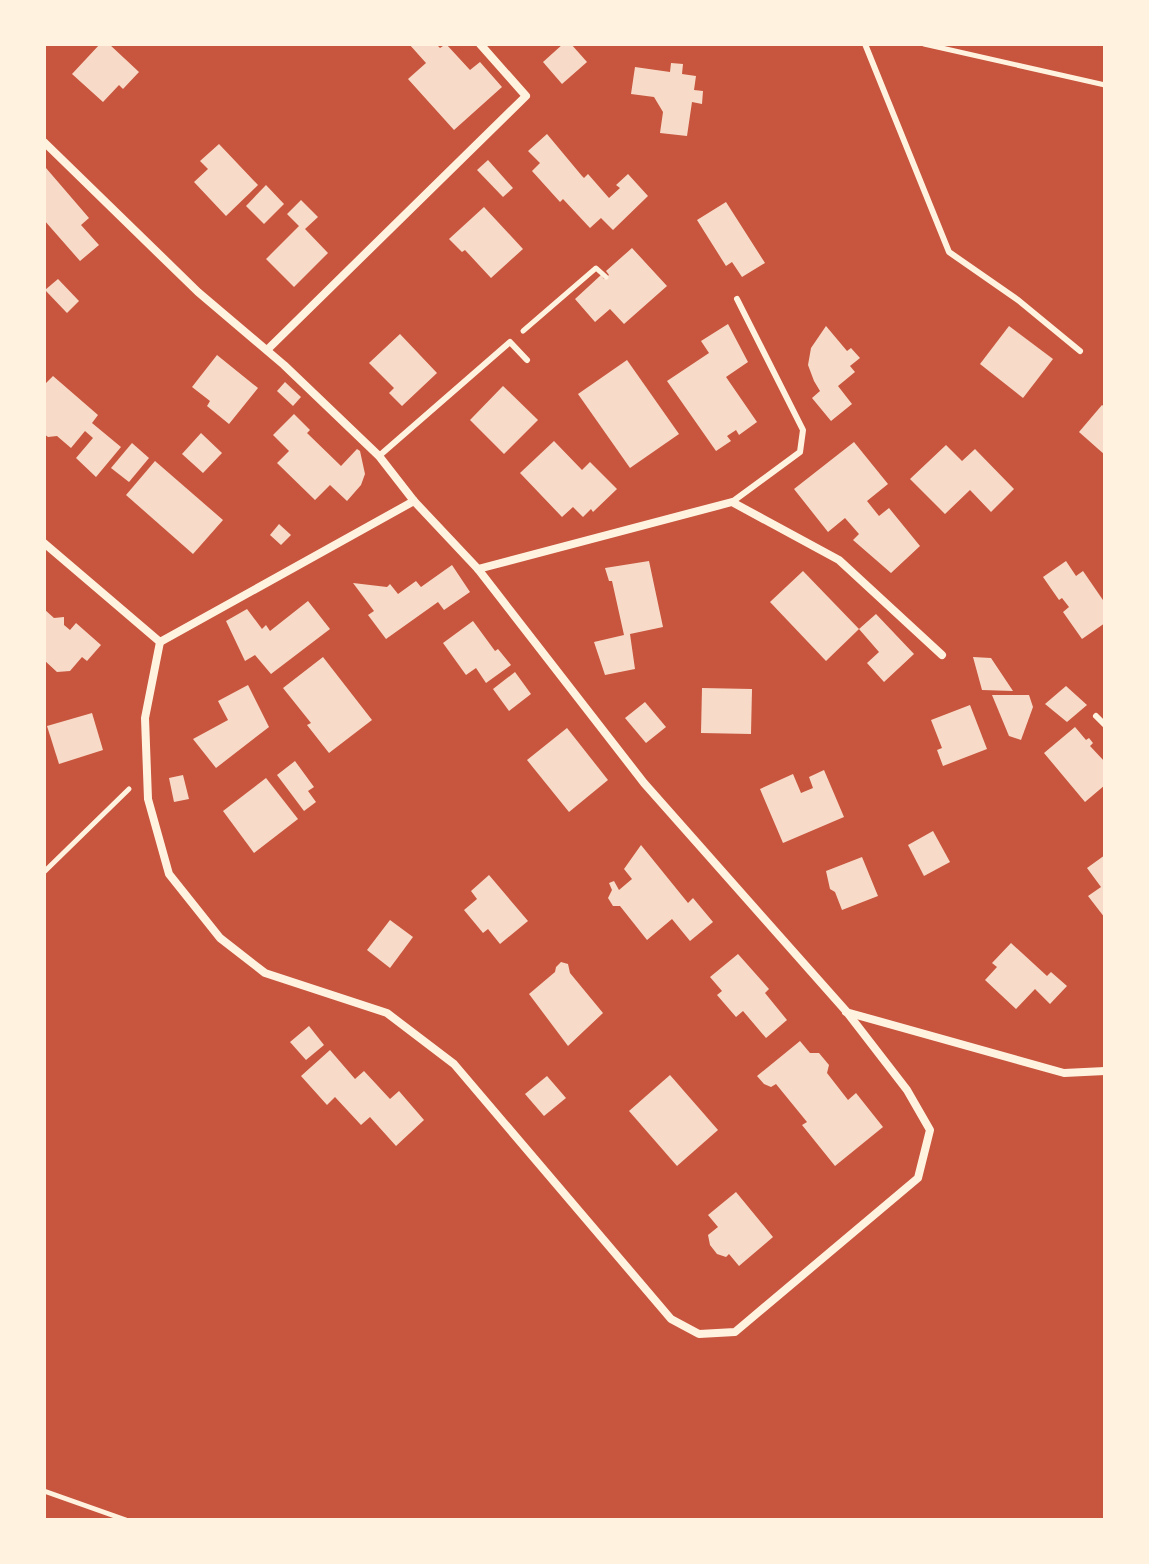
<svg xmlns="http://www.w3.org/2000/svg" width="1149" height="1564" viewBox="0 0 1149 1564" font-family="'PT Sans Narrow',sans-serif">
<rect width="100%" height="100%" fill="#c8553d"/>
<!-- building -->
<g fill="#f7dbc8">
<path d="M100,44H109L139,72L123,89L119,85L103,102L72,74Z"/>
<path d="M409,44H436L440,48L446,44L470,70L480,62L502,87L454,130L408,79L426,63Z"/>
<path d="M563,44H571L587,62L562,84L543,62Z"/>
<path d="M671,63L683,64L682,74L696,76L694,90L703,91L702,104L692,102L687,136L660,133L663,112L654,97L631,94L635,67L670,72Z"/>
<path d="M547,134L582,176L584,178L588,174L609,198L620,188L616,185L628,174L648,196L613,230L601,218L590,228L563,199L560,202L532,171L540,163L528,151Z"/>
<path d="M219,144L258,185L226,216L194,182L208,169L200,161Z"/>
<path d="M488,160L513,188L503,197L477,170Z"/>
<path d="M46,168L89,218L81,225L99,245L80,261L44,220Z"/>
<path d="M266,185L284,204L264,224L246,206Z"/>
<path d="M301,200L318,217L305,229L328,253L294,287L266,259L299,226L287,214Z"/>
<path d="M726,202L765,263L742,277L732,262L726,266L697,220Z"/>
<path d="M484,207L523,249L491,278L465,250L462,252L449,239Z"/>
<path d="M632,248L667,286L624,324L610,309L595,322L575,299L601,275L604,279L609,275L606,271Z"/>
<path d="M58,279L79,301L67,313L45,290Z"/>
<path d="M728,324L748,362L726,377L757,422L739,435L736,430L727,436L731,441L716,451L667,381L709,353L701,341Z"/>
<path d="M826,326L847,351L851,348L860,358L850,366L855,372L838,386L852,404L831,421L812,398L820,391L814,381L808,365L811,348Z"/>
<path d="M1009,326L1053,359L1023,398L980,364Z"/>
<path d="M400,334L437,373L402,406L389,393L394,388L369,363Z"/>
<path d="M217,355L258,388L229,424L207,406L210,401L192,387Z"/>
<path d="M627,360L679,434L630,468L578,394Z"/>
<path d="M53,376L98,415L92,423L121,447L96,477L76,458L93,438L85,431L71,448L57,436L48,437L44,434V385Z"/>
<path d="M285,382L301,397L293,406L277,391Z"/>
<path d="M503,386L538,420L504,454L470,420Z"/>
<path d="M1102,405L1105,407V455L1079,432Z"/>
<path d="M294,414L310,430L307,433L341,466L357,449L360,451L365,474L361,485L347,501L330,485L315,500L277,463L289,451L273,435Z"/>
<path d="M201,433L222,453L203,473L182,454Z"/>
<path d="M554,441L582,470L590,462L617,489L593,512L591,509L583,517L573,507L562,517L520,473Z"/>
<path d="M854,442L888,484L867,501L879,516L889,508L920,546L891,573L853,540L859,534L845,518L828,532L794,489Z"/>
<path d="M132,443L149,458L129,482L111,468Z"/>
<path d="M946,445L962,461L975,449L1014,489L991,512L970,490L945,514L910,479Z"/>
<path d="M155,461L223,520L193,554L126,495Z"/>
<path d="M279,524L291,535L281,545L270,535Z"/>
<path d="M649,561L663,627L630,634L635,669L605,675L594,642L624,635L612,581H609L605,568Z"/>
<path d="M1066,561L1076,576L1083,571L1105,603V623L1082,639L1063,612L1069,607L1062,598L1059,600L1043,577Z"/>
<path d="M452,565L470,592L444,610L438,602L386,639L368,615L374,611L353,583L387,587L390,584L398,594L416,581L421,587Z"/>
<path d="M803,571L859,629L826,661L770,602Z"/>
<path d="M308,601L330,629L271,674L255,655L245,661L226,621L247,609L262,629L266,625L270,631Z"/>
<path d="M44,609L54,618L64,617V625L70,630L76,623L101,645L87,661L82,657L70,671L57,672L44,660Z"/>
<path d="M876,614L914,654L884,682L867,663L879,652L859,629Z"/>
<path d="M473,621L495,651L498,649L511,665L486,683L476,668L466,675L443,643Z"/>
<path d="M323,657L372,720L329,753L307,725L311,723L283,688Z"/>
<path d="M973,657L991,658L1013,691L982,690Z"/>
<path d="M515,672L531,694L509,711L493,689Z"/>
<path d="M248,685L269,727L216,768L193,739L228,720L218,701Z"/>
<path d="M1066,686L1087,705L1067,722L1045,704Z"/>
<path d="M702,688L752,689L751,734L701,733Z"/>
<path d="M992,695H1029L1033,707L1021,740L1009,736Z"/>
<path d="M645,702L666,727L646,743L625,718Z"/>
<path d="M970,705L987,749L943,766L937,750L942,748L931,720Z"/>
<path d="M92,713L103,750L59,764L47,726Z"/>
<path d="M1075,727L1086,740L1089,738L1093,743L1090,746L1105,762V785L1085,802L1044,753Z"/>
<path d="M567,728L608,780L569,812L527,760Z"/>
<path d="M295,761L314,787L308,791L316,802L304,811L277,775Z"/>
<path d="M824,770L844,817L783,843L760,789L793,774L801,793L813,788L809,777Z"/>
<path d="M183,775L189,799L174,802L169,778Z"/>
<path d="M266,778L298,819L254,853L223,811Z"/>
<path d="M933,831L950,862L924,876L908,845Z"/>
<path d="M641,845L688,903L693,898L713,922L690,941L672,919L647,940L620,906H613L608,898L612,890L609,883L614,881L619,890L632,879L624,869Z"/>
<path d="M1105,855V918L1088,896L1101,887L1087,868Z"/>
<path d="M862,857L878,896L842,910L835,892L830,889L826,871Z"/>
<path d="M489,875L528,921L500,944L488,929L483,933L464,910L477,899L471,891Z"/>
<path d="M390,920L413,937L390,968L367,950Z"/>
<path d="M1011,943L1047,976L1051,972L1067,986L1050,1004L1035,989L1016,1009L985,980L997,967L992,963Z"/>
<path d="M738,954L769,989L765,993L787,1020L766,1038L743,1011L736,1017L717,995L722,991L710,977Z"/>
<path d="M561,962L568,964L570,973L603,1013L568,1046L529,994L555,972L556,967Z"/>
<path d="M309,1026L324,1045L306,1060L290,1042Z"/>
<path d="M800,1041L810,1053H819L829,1065L827,1073L848,1100L856,1093L883,1127L835,1166L802,1125L807,1122L776,1084L771,1087L764,1084L757,1076Z"/>
<path d="M330,1050L355,1079L364,1071L390,1099L399,1091L424,1120L396,1146L370,1117L361,1125L335,1097L327,1105L301,1076Z"/>
<path d="M670,1075L718,1130L677,1166L629,1111Z"/>
<path d="M547,1076L566,1098L544,1116L525,1094Z"/>
<path d="M736,1192L773,1237L739,1266L729,1254L726,1257L717,1254L710,1245L708,1235L718,1227L708,1215Z"/>
</g>
<g fill="none" stroke-linecap="round" stroke-linejoin="round">
<!-- path -->
<g stroke="#fff3e0" stroke-width="5">
<path d="M924,44L1105,85"/>
<path d="M523,331L596,268L606,277"/>
<path d="M44,872L129,789"/>
<path d="M44,1491L126,1520"/>
</g>
<!-- service -->
<g stroke="#fff3e0" stroke-width="6">
<path d="M865,44L949,252L1018,300L1080,351"/>
<path d="M379,456L510,342L527,360"/>
<path d="M732,502L800,452L803,430L737,299"/>
<path d="M1096,716L1105,725"/>
</g>
<!-- minor -->
<g stroke="#fff3e0" stroke-width="8">
<path d="M44,142L198,292L284,365L379,456L414,501L478,569L644,783L846,1011L907,1090L930,1130L918,1178L735,1332L699,1334L671,1319L454,1064L387,1013L265,973L220,938L169,874L148,799L145,718L160,642L44,543"/>
<path d="M267,350L526,96L480,44"/>
<path d="M478,569L732,502L839,560L942,655"/>
<path d="M160,642L414,501"/>
<path d="M846,1012L1064,1073L1105,1071"/>
</g>
</g>
<!-- border -->
<rect width="1149" height="1564" fill="none" stroke="#fff3e0" stroke-width="92"/>
</svg>
